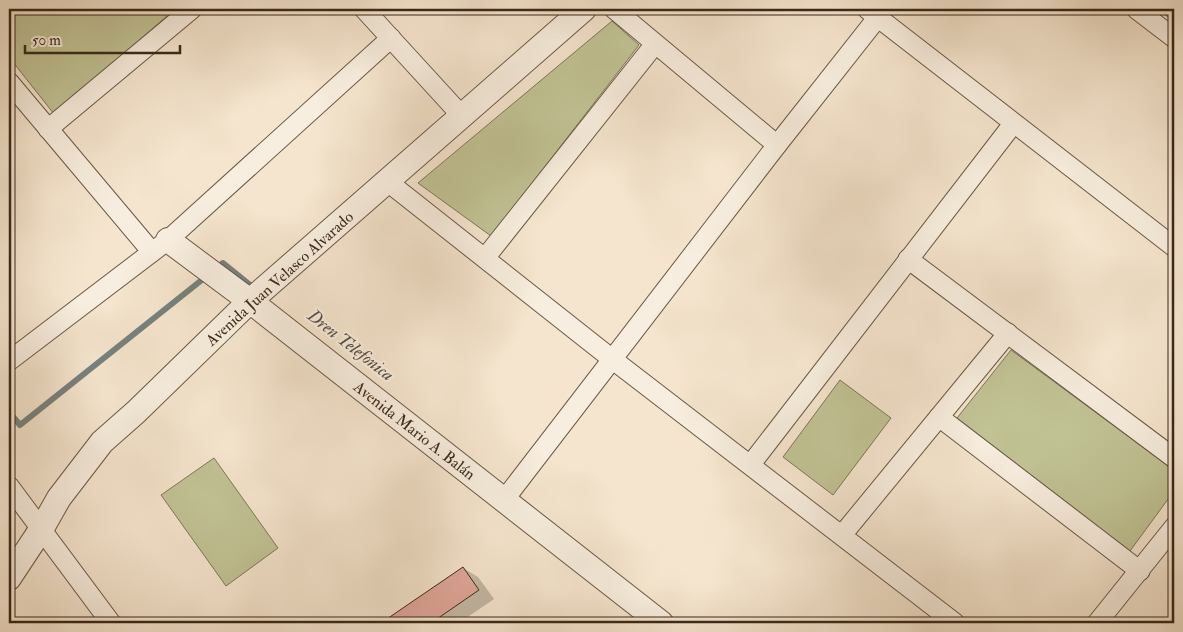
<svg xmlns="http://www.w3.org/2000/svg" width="1183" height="632" viewBox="0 0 1183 632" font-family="'IM FELL Double Pica',serif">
<rect width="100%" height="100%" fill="#f5e5ce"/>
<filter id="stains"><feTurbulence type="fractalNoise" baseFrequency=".004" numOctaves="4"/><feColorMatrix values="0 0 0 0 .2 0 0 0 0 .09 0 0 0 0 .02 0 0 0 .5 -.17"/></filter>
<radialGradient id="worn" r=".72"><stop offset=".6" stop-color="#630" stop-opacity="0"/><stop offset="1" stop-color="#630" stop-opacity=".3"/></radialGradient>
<!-- green -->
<g fill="#c1c395" stroke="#7e7657">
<path d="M9,9H161L167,16L54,114L9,57Z"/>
<path d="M1158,9H1174V22Z"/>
<path d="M612,21L639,45L491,236L418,183Z"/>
<path d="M1011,350L1174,470V491L1130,551L957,418Z"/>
<path d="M840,380L891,418L833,495L783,457Z"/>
<path d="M214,458L278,548L226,586L161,495Z"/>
</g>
<!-- shadow -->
<path fill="#0003" d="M463,568L478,577L494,599L459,623H383Z"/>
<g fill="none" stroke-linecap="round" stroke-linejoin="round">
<!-- stream -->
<g stroke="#77827e" stroke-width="6">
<path d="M215,269L223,263L256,290"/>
<path d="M9,412L20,425L208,275"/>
<path d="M666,615L676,623"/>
</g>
</g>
<!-- building -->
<path fill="#dfa698" stroke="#3b2919" d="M463,567L479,590L431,623H381Z"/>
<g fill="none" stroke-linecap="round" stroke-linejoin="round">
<!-- minor casing -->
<g stroke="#6a5846" stroke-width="21">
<g id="minor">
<path d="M364,9L461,115"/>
<path d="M614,9L777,145"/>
<path d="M867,9L1174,247"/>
<path d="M1136,9L1174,38"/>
<path d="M9,82L152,252"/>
<path d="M48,129L192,9"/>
<path d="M388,182L612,359L955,623"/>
<path d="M485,258L655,44"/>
<path d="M908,259L1174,458"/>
<path d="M9,361L168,240L391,38"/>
<path d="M939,417L1140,571"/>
<path d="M751,464L1013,124"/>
<path d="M9,486L111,623"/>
<path d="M504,500L777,145L878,17"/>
<path d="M842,535L1008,333"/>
<path d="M1097,623L1174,527"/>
</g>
</g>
<!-- tertiary casing -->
<g stroke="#6a5846" stroke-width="26">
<g id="tertiary">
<path d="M168,240L250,301L661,623"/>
<path d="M9,578L42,528L59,498L102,442L136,412L250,301L584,9"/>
</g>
</g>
<!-- minor -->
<use href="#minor" stroke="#f8eedf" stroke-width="19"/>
<!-- tertiary -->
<use href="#tertiary" stroke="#f8eedf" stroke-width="24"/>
</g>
<g text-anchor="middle" stroke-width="4.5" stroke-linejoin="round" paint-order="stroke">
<!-- street labels -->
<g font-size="16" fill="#3b2919" stroke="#f8eedf">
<text transform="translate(279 278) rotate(-42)" y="6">Avenida Juan Velasco Alvarado</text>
<text transform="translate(415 430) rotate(38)" y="6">Avenida Mario A. Balán</text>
</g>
<!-- water labels -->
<g font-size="18" font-style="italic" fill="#544e43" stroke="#f8eedf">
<text transform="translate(351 345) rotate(38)" y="6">Dren Telefonica</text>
</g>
</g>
<!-- margin -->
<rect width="1183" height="632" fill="none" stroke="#f5e5ce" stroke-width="30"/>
<rect x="10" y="10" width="1163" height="612" fill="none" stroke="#3b2919" stroke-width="2.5"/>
<rect x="15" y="15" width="1153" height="602" fill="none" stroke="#3b2919"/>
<!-- scale -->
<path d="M25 45v8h155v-8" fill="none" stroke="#3b2919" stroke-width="2.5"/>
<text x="32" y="45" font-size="15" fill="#3b2919" stroke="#f8eedf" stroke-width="4" paint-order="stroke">50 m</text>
<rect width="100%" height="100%" filter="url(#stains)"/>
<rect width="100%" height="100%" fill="url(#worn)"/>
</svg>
